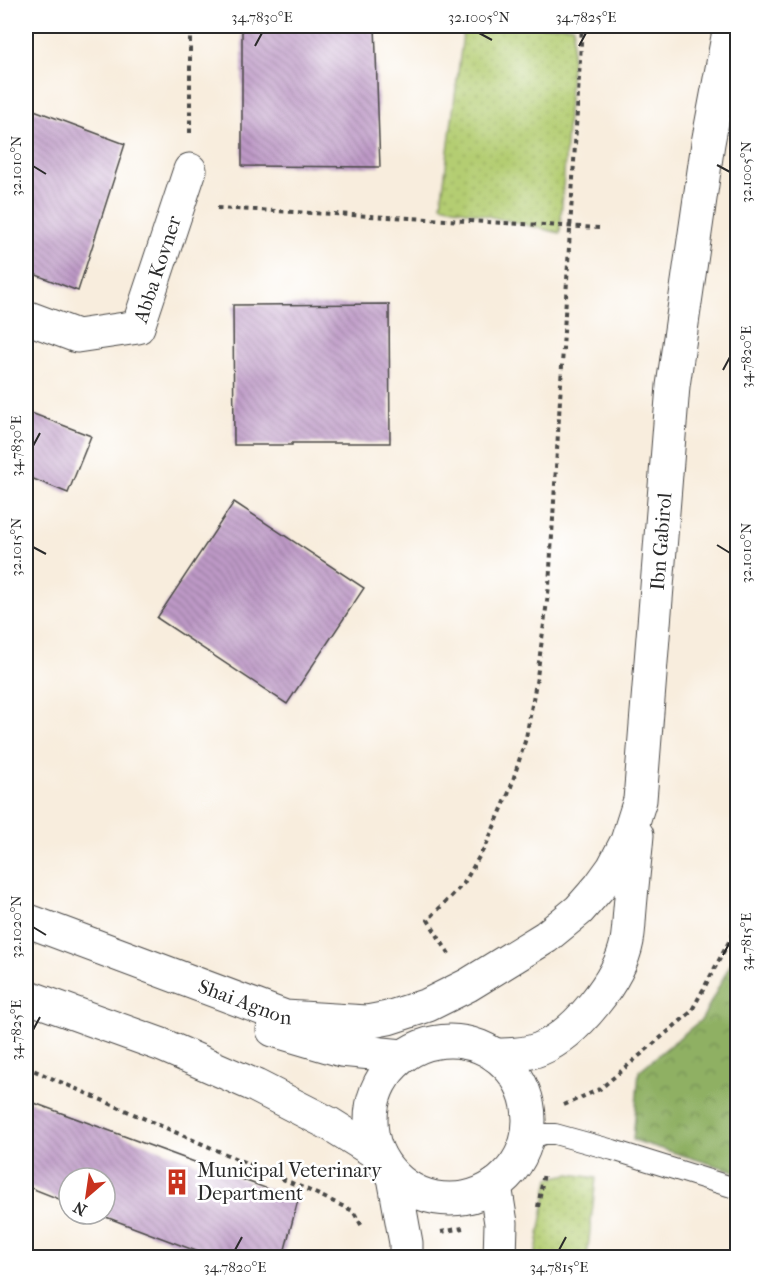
<svg xmlns="http://www.w3.org/2000/svg" width="763" height="1283" viewBox="0 0 763 1283" font-family="'IM FELL French Canon',serif">
<defs>
<pattern id="grass-dots" width="8" height="8" patternUnits="userSpaceOnUse" patternTransform="scale(1.5)"><rect width="8" height="8" fill="#b4cd72"/><path d="M2 2h.1M6 6h.1" fill="none" stroke="#9bb063" stroke-width="1.8" stroke-linecap="round"/></pattern>
<pattern id="forest-crowns" width="20" height="18" patternUnits="userSpaceOnUse" patternTransform="scale(1.5)"><rect width="20" height="18" fill="#8fb064"/><path d="M2 6a3 3 0 1 1 6 0M12 15a3 3 0 1 1 6 0" fill="none" stroke="#758f53"/></pattern>
<pattern id="building-back-hatch" width="6" height="6" patternUnits="userSpaceOnUse" patternTransform="scale(1.5)"><rect width="6" height="6" fill="#bd99c6"/><path d="M-1 5l2 2M0 0l6 6M5-1l2 2" fill="none" stroke="#9a7da1"/></pattern>
</defs>
<rect width="100%" height="100%" fill="#fff"/>
<filter id="ink" filterUnits="userSpaceOnUse"><feTurbulence type="fractalNoise" baseFrequency=".0167" numOctaves="2"/><feDisplacementMap in="SourceGraphic" scale="12" xChannelSelector="R" yChannelSelector="G"/><feConvolveMatrix kernelMatrix="1 2 1 2 8 2 1 2 1" color-interpolation-filters="sRGB"/></filter>
<filter id="wash" filterUnits="userSpaceOnUse"><feTurbulence type="fractalNoise" baseFrequency=".008" numOctaves="4" result="noise"/><feDisplacementMap in="SourceGraphic" scale="24" xChannelSelector="R" yChannelSelector="G"/><feGaussianBlur stdDeviation="1.35" result="paint"/><feColorMatrix in="noise" values="0 0 0 0 0 0 0 0 0 0 0 0 0 0 0 0 0 1.4 0 .05"/><feComposite in="paint" operator="in"/></filter>
<g filter="url(#wash)">
<rect width="100%" height="100%" fill="#f8eddd"/>
<!-- grass -->
<g fill="url(#grass-dots)" stroke="#707c4e" stroke-width="1.5">
<path d="M464,26H574L560,233L441,205Z"/>
<path d="M570,1174L596,1178L587,1257H535L549,1178Z"/>
</g>
<!-- forest -->
<path fill="url(#forest-crowns)" stroke="#5d6e48" stroke-width="1.5" d="M737,951V1172L633,1140L639,1071L702,1019Z"/>
<g id="blocks">
<!-- building -->
<g fill="url(#building-back-hatch)">
<path d="M242,26H375L380,167L242,166Z"/>
<path d="M26,107L125,144L78,291L26,271Z"/>
<path d="M389,304L390,443H292V445H234L233,305Z"/>
<path d="M26,411L91,436L68,493L26,476Z"/>
<path d="M234,502L364,588L287,704L157,618Z"/>
<path d="M26,1100L298,1200L283,1257H212L98,1214H105V1178H69V1203L26,1186Z"/>
</g>
</g>
</g>
<g filter="url(#ink)">
<use href="#blocks" fill-opacity="0" stroke="#4a4846" stroke-width="1.5"/>
<g fill="none" stroke-linecap="round" stroke-linejoin="round">
<!-- service casing -->
<g stroke="#4a4846" stroke-width="22">
<path id="service" d="M524,1148L532,1138L544,1134H555L613,1150L738,1189"/>
</g>
<!-- minor casing -->
<g stroke="#4a4846" stroke-width="35">
<g id="minor">
<path id="s1" d="M26,317L77,336L138,327L190,170"/>
<path d="M394,1177L406,1243V1258"/>
<path d="M495,1185L501,1223L500,1258"/>
</g>
</g>
<!-- secondary casing -->
<g stroke="#4a4846" stroke-width="35">
<g id="secondary">
<path id="s2" d="M26,920L285,1017L367,1022L388,1018L428,1005L468,985L546,937L579,910L600,886L613,868L627,841L640,800L673,386L708,143L730,26"/>
<path d="M26,996L162,1045L256,1086L330,1124L378,1154"/>
<path d="M273,1030L341,1050L403,1056"/>
<circle cx="450" cy="1120" r="79"/>
<path d="M495,1055C509,1055 526,1055 540,1049C576,1034 620,979 627,941C629,930 629,919 630,909C632,884 635,859 637,835"/>
</g>
</g>
<!-- path -->
<g stroke="#4a4846" stroke-width="4" stroke-dasharray="4.5 4.5" stroke-linecap="butt">
<path d="M190,133V26"/>
<path d="M217,208L601,228"/>
<path d="M449,954L428,920L464,883L487,843L510,790L526,738L537,677L549,586L582,26"/>
<path d="M26,1067L317,1194L353,1211L363,1228"/>
<path d="M564,1105L600,1089L691,1012L738,925"/>
<path d="M538,1207L544,1173"/>
<path d="M441,1232L463,1228"/>
</g>
<!-- service -->
<use href="#service" stroke="#fff" stroke-width="20"/>
<!-- minor -->
<use href="#minor" stroke="#fff" stroke-width="33"/>
<!-- secondary -->
<use href="#secondary" stroke="#fff" stroke-width="33"/>
</g>
</g>
<!-- ticks -->
<path fill="none" stroke="#2b2b2b" stroke-width="2" d="M479,33L492,40M255,46L262,33M579,46L586,33M717,165L730,172M33,166L46,174M723,370L730,357M33,446L40,433M717,545L730,553M33,547L46,554M33,927L46,935M723,955L730,942M33,1030L40,1017M235,1250L242,1237M559,1250L566,1237"/>
<!-- icons -->
<defs>
<g id="building-bare" transform="scale(2.07)"><path d="M-4-6H4V6H1V3H-1V6H-4ZM-2.5-4.3h1.7v1.8h-1.7ZM.8-4.3h1.7v1.8H.8ZM-2.5-1h1.7V.8h-1.7ZM.8-1h1.7V.8H.8Z" fill="#c8321e" stroke="#fff" stroke-width="2.5" paint-order="stroke"/></g>
</defs>
<g fill-rule="evenodd">
<use href="#building-bare" x="177" y="1182"/>
</g>
<g text-anchor="middle" stroke-width="5" stroke-linejoin="round" paint-order="stroke">
<!-- street labels -->
<g font-size="20" fill="#2b2b2b" stroke="#fff">
<text dy="7" stroke="none"><textPath href="#s1" startOffset="177">Abba Kovner</textPath></text>
<text dy="7" stroke="none"><textPath href="#s2" startOffset="988">Ibn Gabirol</textPath></text>
<text dy="7" stroke="none"><textPath href="#s2" startOffset="234">Shai Agnon</textPath></text>
</g>
<!-- poi labels -->
<g font-size="20" fill="#2b2b2b" stroke="#fff" text-anchor="start">
<text x="197" y="1177">Municipal Veterinary<tspan x="197" dy="23">Department</tspan></text>
</g>
</g>
<!-- margin -->
<rect width="763" height="1283" fill="none" stroke="#fff" stroke-width="66"/>
<!-- north arrow -->
<g transform="translate(87 1196) rotate(209)"><circle r="28" fill="#ffffff" stroke="#aaaaaa" stroke-width="1.5"/>
<path d="M0-4.5L10 22L0 15L-10 22Z" fill="#c8321e"/>
<text y="-9" font-size="16" font-weight="bold" text-anchor="middle" fill="#2b2b2b">N</text>
</g>
<rect x="33" y="33" width="697" height="1217" fill="none" stroke="#2b2b2b" stroke-width="2"/>
<g font-size="15" text-anchor="middle" fill="#2b2b2b">
<text x="262" y="22">34.7830°E</text>
<text x="479" y="22">32.1005°N</text>
<text x="586" y="22">34.7825°E</text>
<text transform="translate(16 166) rotate(-90)" y="5">32.1010°N</text>
<text transform="translate(746 172) rotate(-90)" y="5">32.1005°N</text>
<text transform="translate(746 357) rotate(-90)" y="5">34.7820°E</text>
<text transform="translate(16 446) rotate(-90)" y="5">34.7830°E</text>
<text transform="translate(16 547) rotate(-90)" y="5">32.1015°N</text>
<text transform="translate(746 553) rotate(-90)" y="5">32.1010°N</text>
<text transform="translate(16 927) rotate(-90)" y="5">32.1020°N</text>
<text transform="translate(746 942) rotate(-90)" y="5">34.7815°E</text>
<text transform="translate(16 1030) rotate(-90)" y="5">34.7825°E</text>
<text x="235" y="1272">34.7820°E</text>
<text x="559" y="1272">34.7815°E</text>
</g>
</svg>
